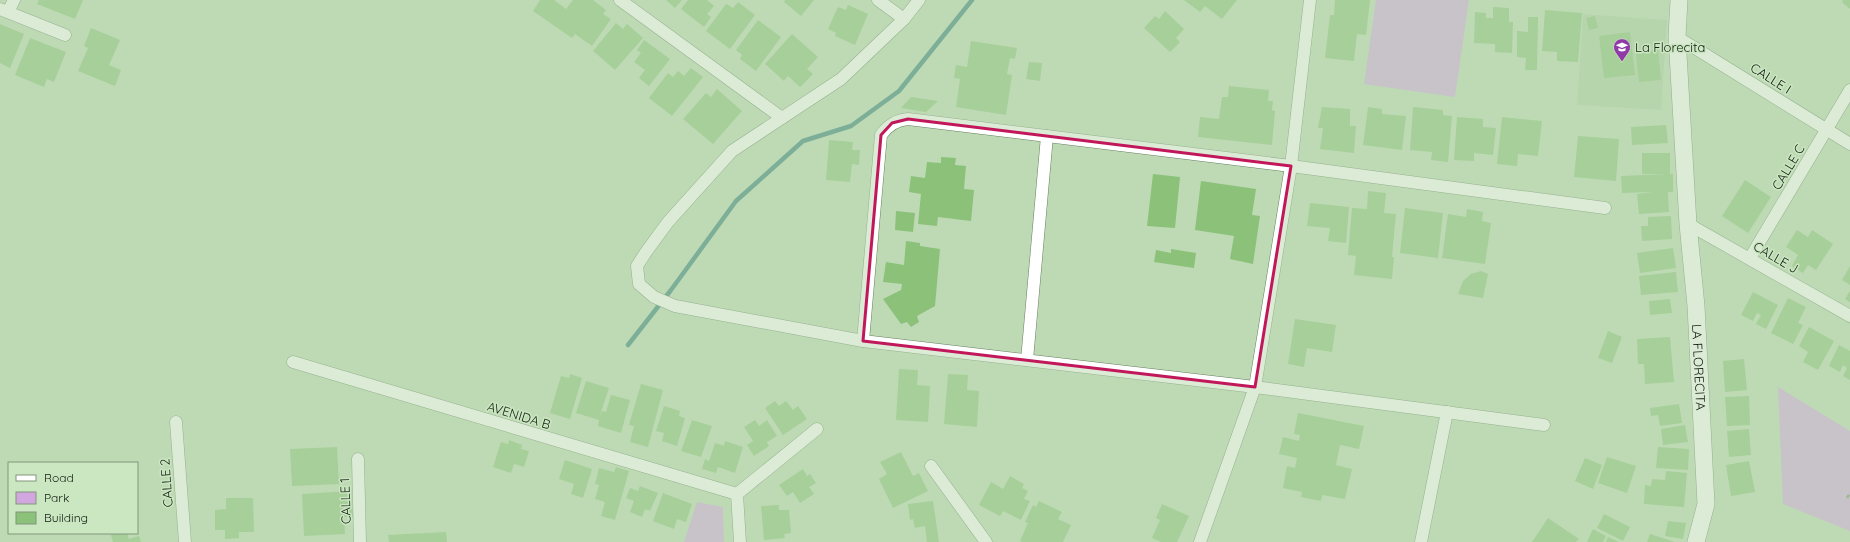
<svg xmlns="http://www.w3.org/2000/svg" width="1850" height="542" viewBox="0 0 1850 542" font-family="Quicksand,sans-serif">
<rect width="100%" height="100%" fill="#bedab5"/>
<!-- built -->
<path fill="#afcfa4" d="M1583,14L1667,20L1661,110L1577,105Z"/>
<!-- green -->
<g fill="#d2a7e0">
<path d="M1376,0H1469L1455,97L1364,84Z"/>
<path d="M1778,387L1850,431V531L1783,504Z"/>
<path d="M697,502L723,507L724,542H684Z"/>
</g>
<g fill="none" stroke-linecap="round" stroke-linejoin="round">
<!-- stream -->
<path stroke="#307977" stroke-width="4.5" d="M628,345L671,290L736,201L803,141L851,126L899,91L972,0"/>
</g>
<!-- building -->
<g fill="#8bc179">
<path d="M39,0H83L75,19L37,4Z"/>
<path d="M540,0H554L566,9L573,0H593L606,10L603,14L611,19L592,46L575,34L572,38L533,11Z"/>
<path d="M666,0H682L675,8Z"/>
<path d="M688,0H707L714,6L707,14L711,17L704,27L681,9Z"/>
<path d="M785,0H814L801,16L784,2Z"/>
<path d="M1184,0H1237L1222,19L1205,6L1200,12Z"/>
<path d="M1335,0H1370L1366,35L1357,34L1354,61L1325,58L1330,15H1334Z"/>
<path d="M1843,0H1850V9L1842,2Z"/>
<path d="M738,2L755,15L730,49L706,31L726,4L733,8Z"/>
<path d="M848,5L868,14L855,45L835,36L836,33L828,29L838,7L846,10Z"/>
<path d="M1493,7L1509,8V22H1513L1512,53L1495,52V44L1474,43L1475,12L1486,13V18H1493Z"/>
<path d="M1545,10L1582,13L1578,62L1557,61V52L1542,51Z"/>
<path d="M1165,11L1184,29L1176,38L1180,42L1170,52L1144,28L1155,16L1159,19Z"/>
<path d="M1595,16L1598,28L1589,30L1586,18Z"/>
<path d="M1528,17H1538L1537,70H1525L1526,58L1517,57V31L1528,32Z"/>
<path d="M758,20L781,37L756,71L740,59L742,55L736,50Z"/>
<path d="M616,23L623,29L627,24L643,38L615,70L593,51Z"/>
<path d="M0,24L24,34L10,68L0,63Z"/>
<path d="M91,28L120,40L109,65L121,70L115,86L78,71L88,48L84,46Z"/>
<path d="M1630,32L1635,75L1604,78L1599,36Z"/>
<path d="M792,34L818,57L807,69L813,74L800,87L788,76L784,81L765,64Z"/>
<path d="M30,38L66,52L54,82L47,79L44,87L15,75Z"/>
<path d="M644,40L670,59L649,86L639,78L645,70L634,62L641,53L637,50Z"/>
<path d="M971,41L1017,48L1015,59L1010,58L1007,74L1012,75L1006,115L956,107L960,79L954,78L956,65L967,67Z"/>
<path d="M1658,50L1661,80L1639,82L1636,53Z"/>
<path d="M1029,62L1042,63L1040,81L1026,79Z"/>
<path d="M691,68L703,77L672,116L649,98L668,73L673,77L678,71L684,76Z"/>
<path d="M1229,86L1269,90L1268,101H1273L1272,110L1275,111L1272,145L1198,137L1200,117L1219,119L1222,97H1228Z"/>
<path d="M717,89L742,111L713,144L683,119L706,93L711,97Z"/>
<path d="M911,97L938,101L926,112L901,108Z"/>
<path d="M1322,107L1350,109V126H1356L1354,153L1320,149L1323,128H1318Z"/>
<path d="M1368,107L1382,109V114L1406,116L1402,150L1363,145Z"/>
<path d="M1413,107L1443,110V115L1452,116L1448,162L1431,160L1432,152L1410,150Z"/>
<path d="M1457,117L1483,119V127L1496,128L1493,155L1474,153V161L1454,160Z"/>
<path d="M1502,117L1542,121L1538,156L1518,154L1517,166L1497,164Z"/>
<path d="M1666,125L1668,143L1632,145L1631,127Z"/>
<path d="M1578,136L1619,139L1616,181L1574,177Z"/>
<path d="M829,140L853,142L852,150H860L859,165L852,164L850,182L826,180Z"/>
<path d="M1642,153H1670V174H1673V192H1668L1669,212L1639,214L1637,194L1653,192L1622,193L1621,176L1667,174H1642Z"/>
<path d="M941,157L956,158L955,165L966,166L964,189L974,190L971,221L938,217L937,226L918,224L921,194L909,192L911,176L925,178L927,162L941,163Z"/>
<path d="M1153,174L1180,177L1175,228L1147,226Z"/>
<path d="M1745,180L1771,197L1748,233L1722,216Z"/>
<path d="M1201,181L1256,189L1252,215L1260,216L1253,264L1230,259L1234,236L1195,230Z"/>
<path d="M1368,191L1386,193L1384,213L1396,214L1392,257H1394L1392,279L1354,275L1356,256L1348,255L1352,208L1367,209Z"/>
<path d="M1310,203L1349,207L1346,243L1328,241L1330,228L1307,226Z"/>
<path d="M1405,208L1443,213L1438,258L1400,253Z"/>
<path d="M1467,209L1483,212L1482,221L1491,223L1485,264L1442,258L1448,214L1466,217Z"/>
<path d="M896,211L915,213L913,232L895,230Z"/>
<path d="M1671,216L1672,239L1642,241L1641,226H1648V217Z"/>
<path d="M1797,230L1808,237L1812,230L1833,244L1816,270L1808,265L1803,273L1792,266L1798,255L1786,247Z"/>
<path d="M906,241L920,243V246L940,249L935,306L917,316L919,322L911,327L907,322L901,324L883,299L901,290L902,284L883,282L886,262L904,265Z"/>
<path d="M1673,248L1676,268L1640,273L1637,253Z"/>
<path d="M1171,249L1196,253L1194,268L1154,262L1156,250L1171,253Z"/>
<path d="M1850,266V285L1842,280Z"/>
<path d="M1481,271L1488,274L1483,298L1458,294L1463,281L1471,274Z"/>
<path d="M1676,272L1678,292L1641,295L1639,276Z"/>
<path d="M1850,291V302L1845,299Z"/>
<path d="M1753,292L1778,305L1766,329L1756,324L1761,315L1757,313L1753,321L1741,315Z"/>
<path d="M1788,298L1806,307L1798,323L1803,325L1793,344L1771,333Z"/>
<path d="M1670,299L1672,313L1650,315L1649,301Z"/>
<path d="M1295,319L1336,325L1332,352L1307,348L1304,367L1288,364Z"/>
<path d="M1809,327L1834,341L1818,370L1803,362L1808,352L1799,346Z"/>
<path d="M1608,331L1622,337L1612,363L1598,358Z"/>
<path d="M1670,337L1674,382L1645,384L1644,364H1638L1637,339Z"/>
<path d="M1839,345L1850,351V380L1843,376L1847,368L1843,365L1840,372L1829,366Z"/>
<path d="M1744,359L1747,390L1725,392L1723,361Z"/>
<path d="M899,369L918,370L917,385L930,386L928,422L896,420Z"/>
<path d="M570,374L582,378L570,419L550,413L561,376L569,378Z"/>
<path d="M948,374L968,375L967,390L979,391L977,427L944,424Z"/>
<path d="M586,381L609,388L599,418L602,411L606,412L611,395L630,400L621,433L598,426L599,420L576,413Z"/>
<path d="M641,384L663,390L648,447L630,442L634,426L629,425Z"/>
<path d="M1749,396L1750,425L1727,426L1725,397Z"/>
<path d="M775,401L779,406L786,401L793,410L798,406L807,419L783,435L765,408Z"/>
<path d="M1679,404L1682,423L1660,426L1658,415L1651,416L1650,408Z"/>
<path d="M664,406L680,411L679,416L685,418L677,446L662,441L664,433L656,431Z"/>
<path d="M1298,413L1364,426L1359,449L1340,445L1336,465L1352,469L1345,499L1322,495L1321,501L1301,497L1302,492L1283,488L1287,466L1295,468L1297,458L1279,454L1283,437L1299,441L1300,435L1294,434Z"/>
<path d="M692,420L712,426L701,457L681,451Z"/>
<path d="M755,420L759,426L767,420L777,436L767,442L769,446L754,456L747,445L753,441L744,427Z"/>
<path d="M1685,425L1688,442L1663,445L1661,429Z"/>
<path d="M1749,429L1751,455L1729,457L1727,431Z"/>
<path d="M509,440L522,445L521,449L529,451L524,467L514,464L511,473L493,467L501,442L508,444Z"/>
<path d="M725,441L743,447L735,473L718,467L716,473L702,469L705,459L709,461L715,443L724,446Z"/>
<path d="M337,447L339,484L292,486L290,449Z"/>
<path d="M1658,447L1689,449L1688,470L1656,468Z"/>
<path d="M901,452L913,476L919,473L928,491L893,508L879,479L887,474L880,462Z"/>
<path d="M1607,457L1636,466L1627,493L1598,483Z"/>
<path d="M1585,458L1602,465L1593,489L1575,481Z"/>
<path d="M565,460L592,469L583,498L571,494L574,484L559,479Z"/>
<path d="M1749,461L1755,492L1731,496L1726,465Z"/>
<path d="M616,467L629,471L615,520L601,516L605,502L595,499L599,485L595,484L599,468L614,472Z"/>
<path d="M803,469L807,476L810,474L816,483L809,487L814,494L800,503L793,492L787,496L779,485Z"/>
<path d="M1666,471L1687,473L1684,507L1644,504L1645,485L1651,486L1652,479L1665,480Z"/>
<path d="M1010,476L1024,484L1022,488L1028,491L1024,499L1030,501L1021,520L1003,511L1000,516L979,505L991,482L1003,489Z"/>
<path d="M640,486L658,493L650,511L645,509L642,517L630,512L634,501L626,498L630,488L638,491Z"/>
<path d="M351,491L353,517H344L345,534L304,536L302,494Z"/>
<path d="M663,493L692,504L686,522L677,519L674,529L653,521Z"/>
<path d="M226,498H253L254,532H239V538L225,539V530H215V510L226,509Z"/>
<path d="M933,501L939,542H927L925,526L915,528L913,519L910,520L908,504Z"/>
<path d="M1039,501L1062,512L1058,519L1071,525L1063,542H1023L1020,541L1028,523L1025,522L1033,505L1036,507Z"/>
<path d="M1162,504L1189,516L1177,542H1161L1152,538L1160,520L1156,518Z"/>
<path d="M779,505V510H789L791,533L784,534L785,538L764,540L761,506Z"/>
<path d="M1604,514L1630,527L1623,541L1597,528Z"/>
<path d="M1548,518L1579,539L1576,542H1532Z"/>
<path d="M1668,521L1686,523L1683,539L1665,536Z"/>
<path d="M1593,529L1606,536L1603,542H1587Z"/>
<path d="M446,532L447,542H389L388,535Z"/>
<path d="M118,533H127L129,539L139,536L141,542H113L111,535Z"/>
<path d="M1650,534L1675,542H1647Z"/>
<path d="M1608,537L1619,542H1606Z"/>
</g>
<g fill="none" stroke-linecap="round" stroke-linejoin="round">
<!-- street casing -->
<g stroke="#657f5d" stroke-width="13">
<g id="street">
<path d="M620,0L782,118"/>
<path d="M878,0L904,19"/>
<path d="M919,0L904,19L841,79L732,151L668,222L646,252L637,266L639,284L654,297L675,306L863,341L1255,387L1544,425"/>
<path d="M0,9L65,35"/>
<path d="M8,12L14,0"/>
<path d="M1677,37L1850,144"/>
<path d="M1688,224L1850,316"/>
<path d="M1750,258L1850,90"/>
<path d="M863,341L881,135C888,125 896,120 908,119L1291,166L1605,208"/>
<path d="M1027,360L1047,136"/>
<path d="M293,362L737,494L817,429"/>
<path d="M176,422L185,542"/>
<path d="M358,459L360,542"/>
<path d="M931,466L986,542"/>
<path d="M737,494L740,542"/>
<path d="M1200,542L1255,387L1291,166L1310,0"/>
<path d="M1421,542L1447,412"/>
</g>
</g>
<!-- secondary casing -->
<g stroke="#657f5d" stroke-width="18">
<g id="secondary">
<path id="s1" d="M1679,0L1677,37L1688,224L1696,306L1706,504L1696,542"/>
</g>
</g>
<!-- path -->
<path stroke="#7a8e73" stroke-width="2.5" stroke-dasharray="4 2" stroke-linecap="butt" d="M1847,498L1850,493"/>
<!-- street -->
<use href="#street" stroke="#fff" stroke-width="12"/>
<!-- secondary -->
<use href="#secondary" stroke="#fff" stroke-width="17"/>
</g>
<!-- marked area -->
<path d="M0 0H1850V542H0ZM908,119L1291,166L1255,387L863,341L881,135L892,123Z" fill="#bedab5" fill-opacity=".55" fill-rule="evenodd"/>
<path fill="none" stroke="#c2185b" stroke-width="3" stroke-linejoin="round" d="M908,119L1291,166L1255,387L863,341L881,135L892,123Z"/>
<!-- icons -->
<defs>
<g id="school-pin" transform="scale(0.9)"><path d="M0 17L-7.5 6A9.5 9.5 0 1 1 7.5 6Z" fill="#8f3aa7" stroke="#cbe7c2"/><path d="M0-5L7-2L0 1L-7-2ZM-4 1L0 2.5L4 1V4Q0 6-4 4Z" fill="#fff"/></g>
</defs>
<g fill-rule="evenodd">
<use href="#school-pin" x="1622" y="47"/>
</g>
<g text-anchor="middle" stroke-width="3" stroke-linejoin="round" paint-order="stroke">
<!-- poi labels -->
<g font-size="13" fill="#131d10" stroke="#cbe7c2" text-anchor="start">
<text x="1635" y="52">La Florecita</text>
</g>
<!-- street labels -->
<g font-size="13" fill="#131d10" stroke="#cbe7c2">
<text transform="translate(1771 78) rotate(32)" y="5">CALLE I</text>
<text transform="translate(1788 167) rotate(-59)" y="5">CALLE C</text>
<text transform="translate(1776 257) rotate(30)" y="5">CALLE J</text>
<text dy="5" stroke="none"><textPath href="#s1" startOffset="368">LA FLORECITA</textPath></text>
<text transform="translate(519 415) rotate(17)" y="5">AVENIDA B</text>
<text transform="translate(166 483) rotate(-94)" y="5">CALLE 2</text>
<text transform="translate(345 501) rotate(-92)" y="5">CALLE 1</text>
</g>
</g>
<!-- legend -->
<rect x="8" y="462" width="130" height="72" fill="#cbe7c2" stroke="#81967b"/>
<rect x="16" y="475" width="20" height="6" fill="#ffffff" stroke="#81967b"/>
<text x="44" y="482" font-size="12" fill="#131d10">Road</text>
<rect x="16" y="492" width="20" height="12" fill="#d2a7e0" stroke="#81967b"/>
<text x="44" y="502" font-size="12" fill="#131d10">Park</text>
<rect x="16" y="512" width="20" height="12" fill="#8bc179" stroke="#81967b"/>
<text x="44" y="522" font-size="12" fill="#131d10">Building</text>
</svg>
